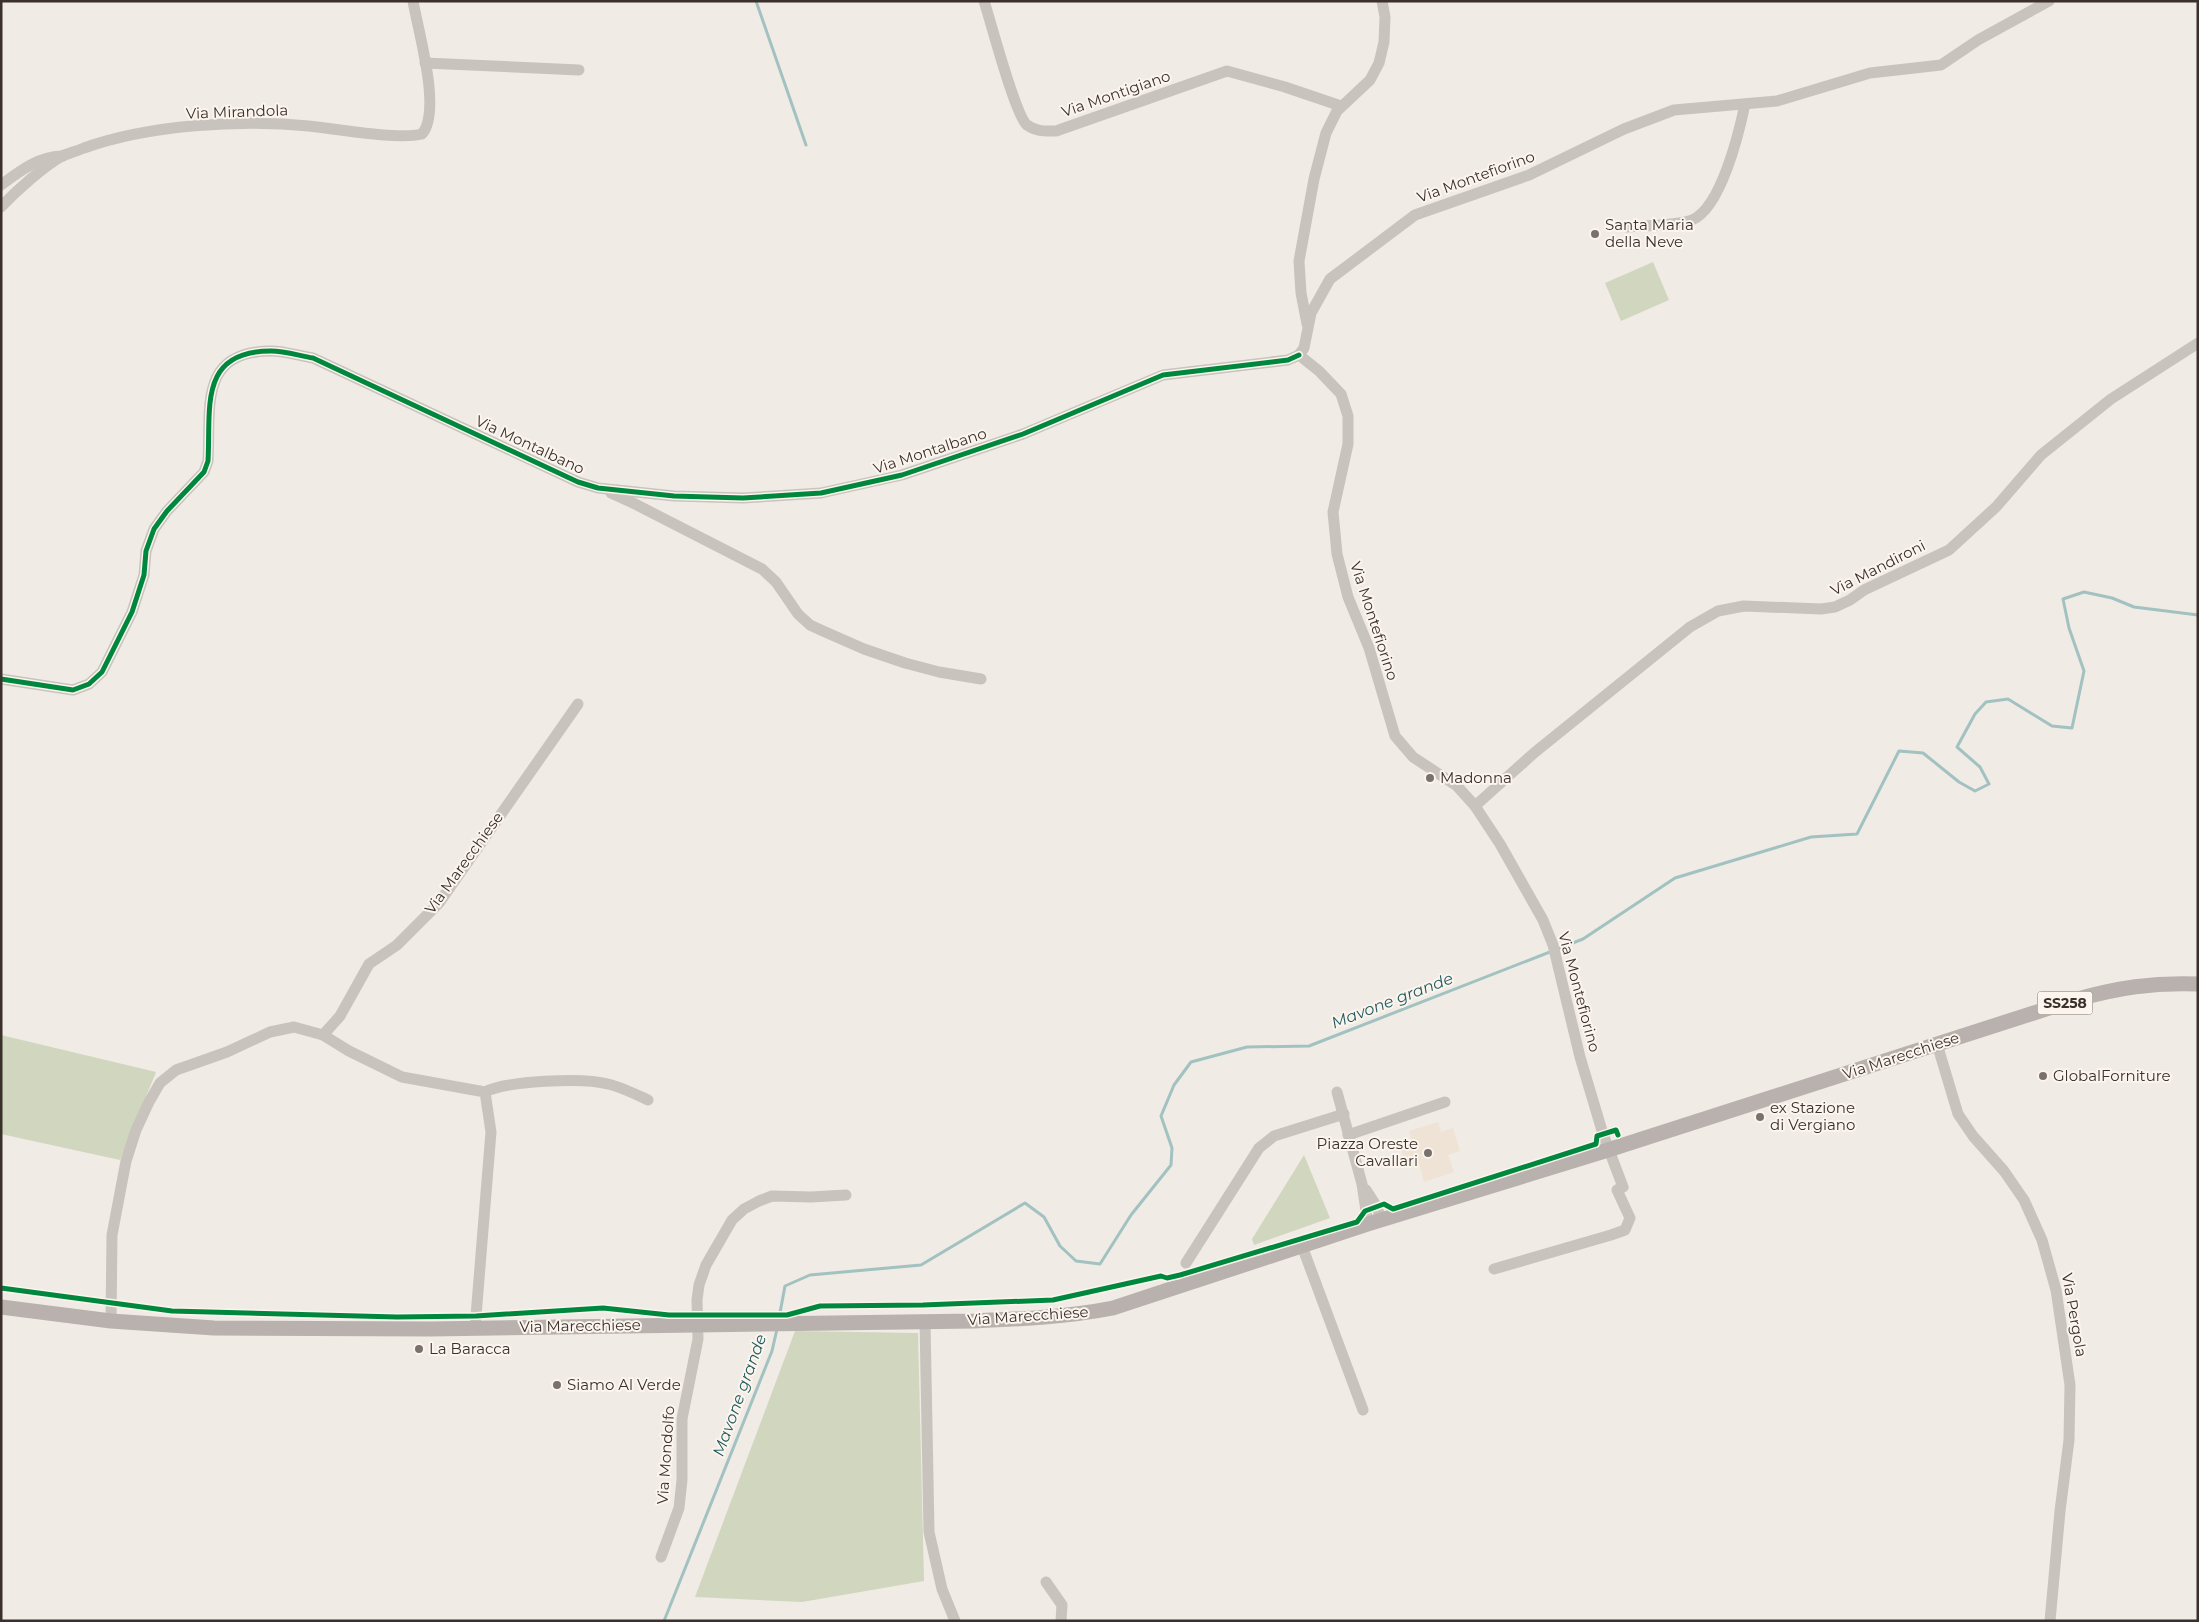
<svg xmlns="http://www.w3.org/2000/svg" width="2199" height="1622" viewBox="0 0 2199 1622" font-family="Montserrat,sans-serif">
<rect width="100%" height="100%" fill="#f0ebe5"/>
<!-- green -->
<g fill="#d1d6bf">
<path d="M1653,262L1669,300L1621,321L1605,283Z"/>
<path d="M1,1035L156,1072L120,1160L1,1134Z"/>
<path d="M1304,1155L1330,1218L1254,1245L1252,1239Z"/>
<path d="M795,1331L918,1333L924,1581L802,1602L695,1597Z"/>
</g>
<!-- plaza -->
<path fill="#eee3d5" d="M1438,1122L1441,1132L1453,1128L1460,1151L1448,1155L1454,1172L1424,1182L1419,1164L1407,1168L1400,1146L1412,1142L1409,1131Z"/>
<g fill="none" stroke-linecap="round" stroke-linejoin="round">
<!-- stream -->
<g stroke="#a1c2c1" stroke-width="3">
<path d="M756,1L806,145"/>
<path d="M779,1318L785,1286L810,1275L921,1265L1025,1203L1044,1217L1060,1246L1076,1261L1100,1264L1131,1215L1171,1165L1172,1148L1161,1116L1174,1085L1191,1062L1247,1047L1309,1046L1583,939L1675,878L1811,837L1857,834L1899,751L1923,753L1959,782L1975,791L1989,784L1980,767L1957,747L1975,714L1986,702L2008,699L2052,726L2072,728L2084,671L2069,628L2063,599L2084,592L2112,598L2134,607L2198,615"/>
<path d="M664,1621L772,1351L777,1329"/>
</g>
<!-- minor -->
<g stroke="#c9c3be" stroke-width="11">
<path d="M984,1C991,22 1015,115 1027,125C1037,132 1045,131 1056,131L1227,71L1285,87L1341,106"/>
<path d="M425,63L579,70"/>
<path d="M1,185C20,171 39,156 63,156"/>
<path d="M1,207C17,190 43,167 62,156C69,153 77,151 84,148C148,125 241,119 309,126C336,129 398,140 422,134C442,111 418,31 413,1"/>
<path d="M1627,227C1641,226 1681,225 1692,220C1721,208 1739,133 1745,104"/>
<path d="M1307,324L1301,293L1299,261L1314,179L1326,133L1337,111L1370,80L1379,63L1384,42L1385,17L1382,1"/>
<path d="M1299,355L1319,371L1341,394L1348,416V444L1333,512L1337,554L1348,597L1369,648L1395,736L1413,757L1457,786L1475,806L1500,844L1543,920L1553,945L1580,1057L1603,1134L1623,1187L1617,1190L1630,1218L1625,1230L1611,1235L1494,1269"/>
<path d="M1299,355L1304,348L1311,313L1330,279L1415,215L1529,175L1624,129L1674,110L1777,101L1870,73L1941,65L1978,40L2049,1"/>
<path d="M611,493L633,503L762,569L776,582L798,614L810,625L823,631L864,649L905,663L939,672L981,679"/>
<path d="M1,679L73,690L89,684L102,672L132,612L144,575L146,551L154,529L167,511L204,472L208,461C211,408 198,351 271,351C285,351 300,356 313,358L578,482L598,488L674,496L743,498L821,493L902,475L1023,434L1163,375L1288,360L1299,355"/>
<path d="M1475,806L1534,753L1690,627L1718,611L1744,606L1821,609L1835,607L1850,600L1864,590L1949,550L1996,507L2041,455L2111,399L2198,343"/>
<path d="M323,1035L340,1016L369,964L397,945L439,903L578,704"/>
<path d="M1937,1044L1958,1114L1973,1136L2004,1171L2024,1200L2042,1240L2056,1290L2070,1385L2069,1440L2060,1511L2050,1621"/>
<path d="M485,1092C506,1081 583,1077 608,1084C621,1087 635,1094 648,1100"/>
<path d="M1337,1092L1362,1184L1368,1224"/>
<path d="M1348,1135L1445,1102"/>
<path d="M1366,1190L1377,1207L1381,1220"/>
<path d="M1302,1246L1363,1410"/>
<path d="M1186,1263L1259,1148L1274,1136L1344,1114"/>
<path d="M111,1321L112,1235L126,1161L136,1130L149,1102L160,1083L176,1070L227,1052L270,1032L294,1027L323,1035L349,1051L402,1077L485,1092L491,1132L475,1328"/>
<path d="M925,1321L929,1532L942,1589L955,1621"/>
<path d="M661,1557L679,1508L682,1480V1419L698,1339L697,1300L699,1285L706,1265L732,1220L744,1209L759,1201L772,1196L811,1197L846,1195"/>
<path d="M1046,1582L1062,1605L1061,1621"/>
</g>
<!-- major -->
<path stroke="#b8b1ad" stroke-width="15" d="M1,1307L111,1321L214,1328L431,1329L974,1321C1021,1319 1067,1317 1113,1308L1368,1224L1608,1150L2074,1000C2117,988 2153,982 2198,984"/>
<!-- cycleway casing -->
<g stroke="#fbf5ee" stroke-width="8">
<g id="cycleway">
<path d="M1,679L73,690L89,684L102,672L132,612L144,575L146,551L154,529L167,511L204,472L208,461C211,408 198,351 271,351C285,351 300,356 313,358L578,482L598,488L674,496L743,498L821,493L902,475L1023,434L1163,375L1288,360L1299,355"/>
<path d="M1,1288L172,1311L397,1317L476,1316L603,1308L669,1315H787L820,1306L923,1305L1053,1300L1161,1276L1167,1278L1180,1275L1357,1222L1365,1211L1384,1204L1393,1209L1596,1144L1597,1136L1616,1130L1618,1135"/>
</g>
</g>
<!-- cycleway -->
<use href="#cycleway" stroke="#00873e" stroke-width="5"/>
</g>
<!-- markers -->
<g fill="#7a716c" stroke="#fbf5ee" stroke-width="2">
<circle cx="1595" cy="234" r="5"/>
<circle cx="1430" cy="778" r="5"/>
<circle cx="2043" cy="1076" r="5"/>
<circle cx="1760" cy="1117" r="5"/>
<circle cx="1428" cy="1153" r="5"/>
<circle cx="419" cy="1349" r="5"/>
<circle cx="557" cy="1385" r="5"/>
</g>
<g text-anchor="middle" stroke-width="4" stroke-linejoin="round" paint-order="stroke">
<!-- shield labels -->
<rect fill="#fbf5ee" stroke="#756b66" stroke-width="1" x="2037.5" y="991.5" width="55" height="23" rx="4"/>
<g font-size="14" font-weight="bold" fill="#3b302b">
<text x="2065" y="1008">SS258</text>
</g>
<!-- street labels -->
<g font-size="15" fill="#3b302b" stroke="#fbf5ee">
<text transform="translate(1116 94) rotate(-19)" y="5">Via Montigiano</text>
<text transform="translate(237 112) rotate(-2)" y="5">Via Mirandola</text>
<text transform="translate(1476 177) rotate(-20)" y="5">Via Montefiorino</text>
<text transform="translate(530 445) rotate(25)" y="5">Via Montalbano</text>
<text transform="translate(930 451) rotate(-18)" y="5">Via Montalbano</text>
<text transform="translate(1878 568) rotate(-27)" y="5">Via Mandironi</text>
<text transform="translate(1374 621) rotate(72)" y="5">Via Montefiorino</text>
<text transform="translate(464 863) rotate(-54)" y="5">Via Marecchiese</text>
<text transform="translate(1579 992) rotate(75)" y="5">Via Montefiorino</text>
<text transform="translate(1901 1056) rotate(-18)" y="5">Via Marecchiese</text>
<text transform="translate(2074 1315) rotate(80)" y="5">Via Pergola</text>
<text transform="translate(1028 1316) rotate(-4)" y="5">Via Marecchiese</text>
<text transform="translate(580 1326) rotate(-1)" y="5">Via Marecchiese</text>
<text transform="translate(666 1455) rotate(-86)" y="5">Via Mondolfo</text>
</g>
<!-- poi labels -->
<g font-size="15" fill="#3b302b" stroke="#fbf5ee" text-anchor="start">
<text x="1605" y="230">Santa Maria<tspan x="1605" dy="17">della Neve</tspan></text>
<text x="1440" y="783">Madonna</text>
<text x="2053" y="1081">GlobalForniture</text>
<text x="1770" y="1113">ex Stazione<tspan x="1770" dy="17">di Vergiano</tspan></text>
<text x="1418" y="1149" text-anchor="end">Piazza Oreste<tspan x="1418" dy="17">Cavallari</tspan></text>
<text x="429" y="1354">La Baracca</text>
<text x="567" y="1390">Siamo Al Verde</text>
</g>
<!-- water labels -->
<g font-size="16" font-style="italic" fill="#1f5a5e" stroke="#fbf5ee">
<text transform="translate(1392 1000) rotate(-21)" y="6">Mavone grande</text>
<text transform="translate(739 1395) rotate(-70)" y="6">Mavone grande</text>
</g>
</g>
<!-- border -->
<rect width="2199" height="1622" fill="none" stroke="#3b302b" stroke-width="5"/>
</svg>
